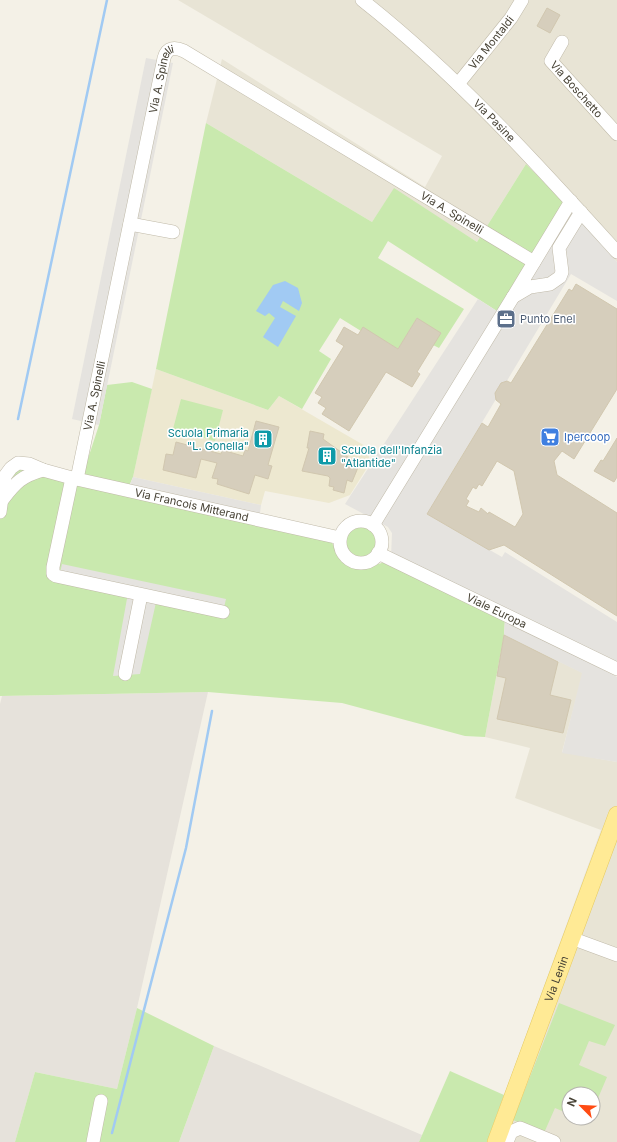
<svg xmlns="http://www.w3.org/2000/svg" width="617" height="1142" viewBox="0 0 617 1142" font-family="Inter,sans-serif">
<rect width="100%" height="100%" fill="#f4f1e7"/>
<!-- residential -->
<g fill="#e8e4d5" fill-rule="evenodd">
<path d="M178,0H617V262L565,204L526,164L477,242L394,189L372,222L206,123L222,59L425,187L442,156Z"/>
<path d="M504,635L583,673L562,752L617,762V1142H487L601,830L515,798L530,748L485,737ZM569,1094H593V1118H569Z"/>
</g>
<!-- industrial -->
<g fill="#e6e2db">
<path d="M208,692L137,1008L117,1089L35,1072L15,1142H0V704L2,696Z"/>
<path d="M214,1046L422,1135L419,1142H179Z"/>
</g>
<!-- education -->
<path fill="#ede8d0" d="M156,369L268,410L279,396L367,447L370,463L350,495L329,503L265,491L261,505L133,477Z"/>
<!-- green -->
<g fill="#c9e9ae">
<path d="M206,123L372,222L394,188L477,242L526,164L565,204L500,313L388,241L378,258L464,309L439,348L433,345L417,318L398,349L363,328L361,331L340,318L319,351L331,359L302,409L279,396L268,410L156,369Z"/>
<path d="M132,382L152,389L133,477L126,493L330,540C352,574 354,572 391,560L505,619L504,635L485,737L465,736L342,703L208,692L0,696V498L8,466L80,483L99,425L107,385Z"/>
<path d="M181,399L223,410L215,441L173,429Z"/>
<circle cx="361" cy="542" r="15"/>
<path d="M559,1003L615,1025L605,1046L589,1041L579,1065L607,1077L593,1110V1094H569V1114L555,1108L544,1133L513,1120Z"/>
<path d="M137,1008L214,1046L179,1142H15L35,1072L117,1089Z"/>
<path d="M450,1071L504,1095L487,1142H419Z"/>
</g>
<!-- parking -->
<g fill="#e5e3df">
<path d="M146,58L173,63L99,425L72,419Z"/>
<path d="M565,204L617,262V301L571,274L427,514L502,557L505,552L617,622V666L391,557L392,533L388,527L345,504L478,299L500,313Z"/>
<path d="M133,477L261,505L259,521L126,494Z"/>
<path d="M62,564L226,599L223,612L157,598L140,674L113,676L128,593L59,578Z"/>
<path d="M505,619L617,677V762L562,753L582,673L504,635Z"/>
</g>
<!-- water -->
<path fill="#a1caf3" d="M285,281L298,288L302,303L299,311L283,301L280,307L296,316L278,347L263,337L275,318L269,313L265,316L256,311L273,285Z"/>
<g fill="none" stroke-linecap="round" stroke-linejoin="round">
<!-- stream -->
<g stroke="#a1caf3" stroke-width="2.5">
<path d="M18,419L107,0"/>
<path d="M112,1133L186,848L212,711"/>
</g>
</g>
<!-- building -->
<g fill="#d6cebc" stroke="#d1c7af" fill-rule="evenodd">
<path d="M547,8L560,15L550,33L537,26Z"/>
<path d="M576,284L617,309V389L574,459L562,451L554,461L557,475L617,513V616L504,545L489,550L427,514L482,423L488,427L501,404L496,400L495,393L501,383L507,381L511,383L569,289L572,291ZM497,461L514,471L523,514L515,527L489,512L488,514L481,508L479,512L466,506L469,501L466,499L473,487L476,489L479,484L482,486Z"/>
<path d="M417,318L441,333L417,372L420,374L412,387L386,372L349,431L322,414L326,408L318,403L322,397L315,393L344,346L336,341L344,327L358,335L363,327L398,349Z"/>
<path d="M256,421L279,427L268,465L272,466L268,479L255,475L249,494L217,484L218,479L212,478L217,463L201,459L196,478L163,470L166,454L173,455L176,442L221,454L222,450L243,456L245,450L248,451Z"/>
<path d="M310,431L324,434L323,439L359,465L352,482L347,480L344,493L333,490L334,487L329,486L330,478L328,476L302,471L309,448H307Z"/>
<path d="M617,438V477L614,482L594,471L601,460L603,461Z"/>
<path d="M504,635L558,662L550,695L571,700L563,733L497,719L506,678L497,676Z"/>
</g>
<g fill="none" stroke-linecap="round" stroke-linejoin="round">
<!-- minor casing -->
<g stroke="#c0baa9" stroke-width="14">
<g id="minor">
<path id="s1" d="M362,0C456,74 537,164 617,252"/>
<path id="s2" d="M562,42L551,61L617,134"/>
<path id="s3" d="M458,84L511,18L522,0"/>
<path d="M571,201L513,297L530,287L550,284L560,277L562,272L559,248L581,212"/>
<path d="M130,224L173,232"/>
<path d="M72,478L53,567V574L56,576L223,612"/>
<path id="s4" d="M77,479L164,58C167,47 175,47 184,51L534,262"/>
<path d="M3,499C16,482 22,476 43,470"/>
<path id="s5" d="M0,512L5,476L11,468L18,463L29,464L43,470L72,478L340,538"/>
<circle cx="361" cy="542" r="21"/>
<path d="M373,525L513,297"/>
<path id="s6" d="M378,553L617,669"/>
<path d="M125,674L141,595"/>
<path d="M571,938L617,955"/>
<path d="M93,1142L101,1101"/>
<path d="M507,1142L511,1132L520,1128L554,1142"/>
</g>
</g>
<!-- major casing -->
<g stroke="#e7cb61" stroke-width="18">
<g id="major">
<path id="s7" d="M496,1142L617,815"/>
</g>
</g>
<!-- minor -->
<use href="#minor" stroke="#fff" stroke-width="13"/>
<!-- major -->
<use href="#major" stroke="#ffea95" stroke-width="17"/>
</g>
<!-- icons -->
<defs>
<g id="office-square" transform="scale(1)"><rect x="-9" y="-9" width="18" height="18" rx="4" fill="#5c6f8a" stroke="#fff"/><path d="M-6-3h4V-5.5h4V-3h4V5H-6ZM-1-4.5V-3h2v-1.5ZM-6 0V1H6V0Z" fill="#fff"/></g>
<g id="supermarket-square" transform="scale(1)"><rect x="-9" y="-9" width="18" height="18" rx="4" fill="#3f7fe0" stroke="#fff"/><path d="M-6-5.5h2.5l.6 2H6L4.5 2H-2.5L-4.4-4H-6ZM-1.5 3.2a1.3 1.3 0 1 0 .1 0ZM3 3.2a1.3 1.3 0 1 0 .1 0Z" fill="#fff"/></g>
<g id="building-square" transform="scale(1)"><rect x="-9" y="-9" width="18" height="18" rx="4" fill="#0f9aa8" stroke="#fff"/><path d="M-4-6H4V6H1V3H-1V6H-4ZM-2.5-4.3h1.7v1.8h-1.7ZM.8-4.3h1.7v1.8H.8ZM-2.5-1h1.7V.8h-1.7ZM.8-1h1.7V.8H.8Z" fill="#fff"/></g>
</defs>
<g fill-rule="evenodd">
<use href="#office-square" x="506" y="319"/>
<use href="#supermarket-square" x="550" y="437"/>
<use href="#building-square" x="263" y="439"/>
<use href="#building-square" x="327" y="456"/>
</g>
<g text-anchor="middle" stroke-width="3" stroke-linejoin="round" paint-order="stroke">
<!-- street labels -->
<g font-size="11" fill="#474235" stroke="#fff">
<text dy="4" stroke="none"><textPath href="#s3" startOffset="53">Via Montaldi</textPath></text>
<text dy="4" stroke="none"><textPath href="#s4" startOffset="409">Via A. Spinelli</textPath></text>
<text dy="4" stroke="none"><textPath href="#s2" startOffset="60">Via Boschetto</textPath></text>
<text dy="4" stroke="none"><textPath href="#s1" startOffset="179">Via Pasine</textPath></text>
<text dy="4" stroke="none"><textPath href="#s4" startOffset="768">Via A. Spinelli</textPath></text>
<text dy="4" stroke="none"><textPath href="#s4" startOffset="85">Via A. Spinelli</textPath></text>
<text dy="4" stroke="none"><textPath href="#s5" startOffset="234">Via Francois Mitterand</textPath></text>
<text dy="4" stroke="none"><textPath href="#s6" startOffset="132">Viale Europa</textPath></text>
<text dy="4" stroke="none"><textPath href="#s7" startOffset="174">Via Lenin</textPath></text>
</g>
<!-- service labels -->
<g font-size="11" fill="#4e5e75" stroke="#fff" text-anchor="start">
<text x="520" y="323">Punto Enel</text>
</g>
<!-- culture labels -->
<g font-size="11" fill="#0d838f" stroke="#fff" text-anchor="end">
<text x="249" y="437">Scuola Primaria<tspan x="249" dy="13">"L. Gonella"</tspan></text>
<text x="341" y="454" text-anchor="start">Scuola dell'Infanzia<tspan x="341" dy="13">"Atlantide"</tspan></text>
</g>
<!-- shop labels -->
<g font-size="11" fill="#366cbe" stroke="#fff" text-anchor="start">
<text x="564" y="441">Ipercoop</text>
</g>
</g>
<!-- north arrow -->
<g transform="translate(581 1106) rotate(294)"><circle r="19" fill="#ffffff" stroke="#b5b3ae"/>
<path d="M0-3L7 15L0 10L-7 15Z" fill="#ff4b13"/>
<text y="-6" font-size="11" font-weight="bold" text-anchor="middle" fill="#474235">N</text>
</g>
</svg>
